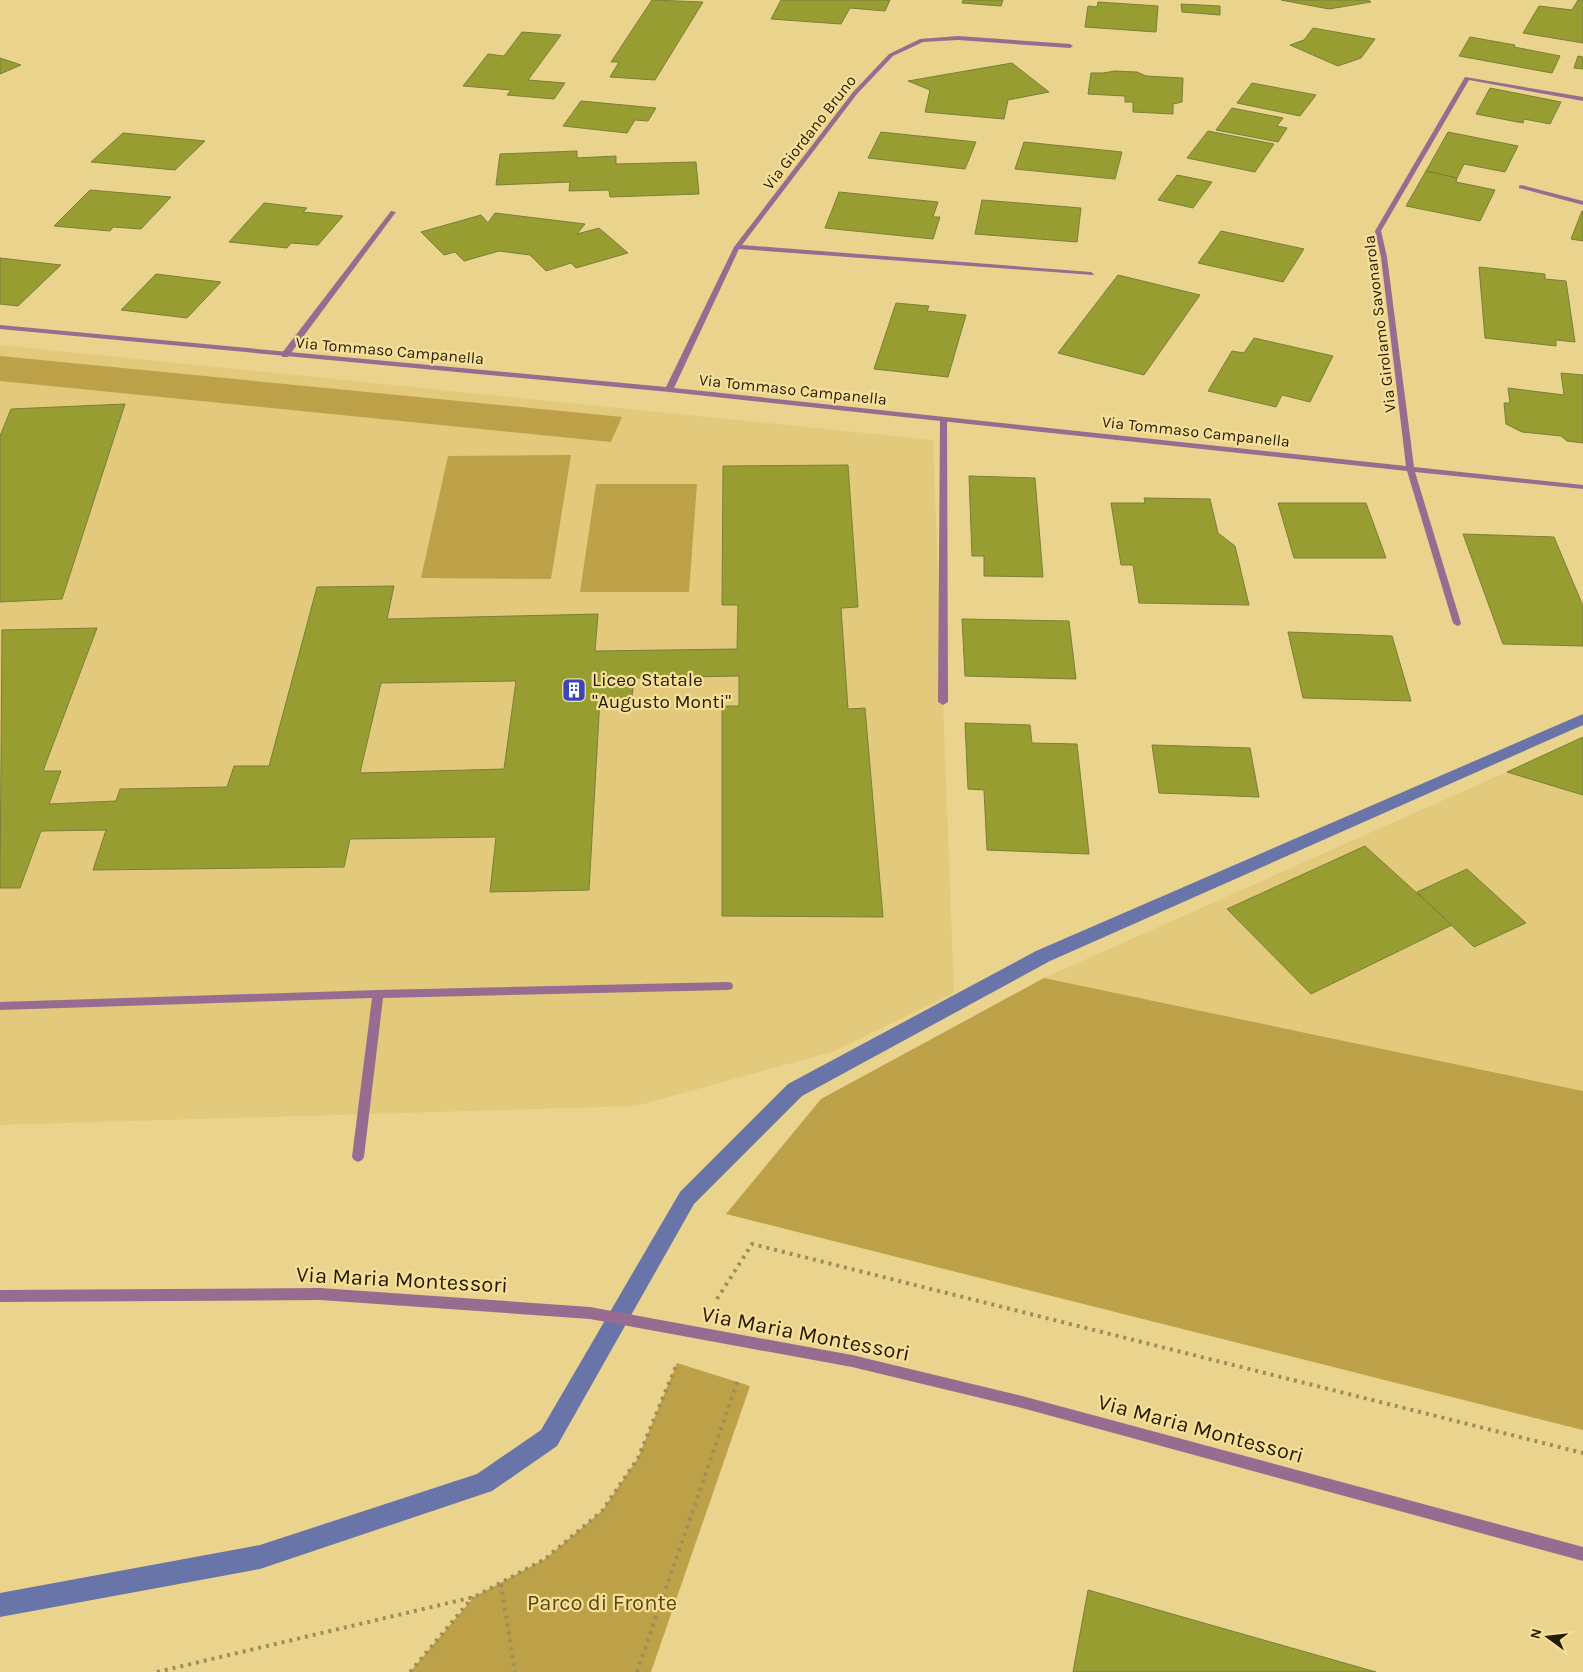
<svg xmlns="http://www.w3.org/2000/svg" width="1583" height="1672" viewBox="0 0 1583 1672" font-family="Karla,sans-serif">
<rect width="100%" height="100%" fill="#e9d38d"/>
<!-- built -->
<g fill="#e2c97b">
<path d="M0,345L933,440L954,993L835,1051L636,1106L0,1125Z"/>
<path d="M1583,738V1091L1044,978Z"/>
</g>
<!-- green -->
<g fill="#bca148">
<path d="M0,356L622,417L611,442L0,381Z"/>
<path d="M571,455L551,579L421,578L448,456Z"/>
<path d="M596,484H697L689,592H580Z"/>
<path d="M1044,978L1583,1091V1430L726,1214L821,1099Z"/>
<path d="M677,1363L750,1386L651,1672H410L474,1597L545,1559L602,1511L638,1458Z"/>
</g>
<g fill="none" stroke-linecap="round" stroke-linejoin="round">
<!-- stream -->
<path fill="#6975a9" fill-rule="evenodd" d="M1583,714V725L1050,961L802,1096L694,1204L557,1446L492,1491L260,1569L0,1617V1593L260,1545L477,1474L541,1430L680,1192L788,1084L1036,951Z"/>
</g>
<!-- building -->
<g fill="#979d30" stroke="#7a7f3a" fill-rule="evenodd">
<path d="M652,0L703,2L655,80L610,77L619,62H611Z"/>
<path d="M781,0H890L885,11L850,8L841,24L771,19Z"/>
<path d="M963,0H1003L1001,6L962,3Z"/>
<path d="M1281,0H1368L1371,2L1329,9Z"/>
<path d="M1578,0H1583V43L1523,33L1539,6L1572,10Z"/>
<path d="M1098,2L1158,6L1156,32L1085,27L1088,6L1097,7Z"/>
<path d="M1181,4L1220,6V15L1182,12Z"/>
<path d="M1313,28L1375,39L1361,58L1338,66L1290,45L1304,40Z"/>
<path d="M522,32L561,35L528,80L565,83L554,99L507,95L511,90L463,86L488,54L504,56Z"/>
<path d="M1470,37L1515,45L1514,47L1560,56L1552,73L1459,56Z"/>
<path d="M1578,56L1583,57V69L1574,68Z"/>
<path d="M0,58L21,65L0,74Z"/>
<path d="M1012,63L1049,92L1008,100L1004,119L925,112L930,90L908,81Z"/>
<path d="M1115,71L1137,72L1146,76L1183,78L1182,102L1173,104V114L1133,112V102H1125V96L1088,94L1091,73H1103Z"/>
<path d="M1252,83L1316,95L1300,116L1237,103Z"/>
<path d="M1490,88L1561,102L1550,124L1524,119L1523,123L1476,114Z"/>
<path d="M581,101L656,108L648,121L635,120L627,133L563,126Z"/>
<path d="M1232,108L1283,118L1277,126L1287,128L1278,142L1216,130Z"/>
<path d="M1208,131L1274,144L1255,172L1187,158Z"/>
<path d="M881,132L976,142L965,169L868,158Z"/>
<path d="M1448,132L1518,146L1505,172L1464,164L1457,178L1426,171Z"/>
<path d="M123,133L205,141L175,170L91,162Z"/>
<path d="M1024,142L1122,152L1115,179L1015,169Z"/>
<path d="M577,151V158L616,156V164L696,162L699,194L610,197L609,190L569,191L570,182L496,185L500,154Z"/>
<path d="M1426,171L1457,178L1456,182L1495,190L1480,221L1406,206Z"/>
<path d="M1177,175L1212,182L1193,208L1158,200Z"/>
<path d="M90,190L171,197L141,229L113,227L110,231L54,226Z"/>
<path d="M839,192L938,202L933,217H940L933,239L825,228Z"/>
<path d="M982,200L1081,208L1077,242L975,234Z"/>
<path d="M264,203L307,208L303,212L343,216L318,245L291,243L287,248L229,242Z"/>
<path d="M1582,211H1583V241L1571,239Z"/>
<path d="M495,213L585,224L577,234L599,228L628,253L576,268L571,263L546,271L530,255L499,251L464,261L455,252L444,255L421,232L481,215L488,223Z"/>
<path d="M1221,231L1304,249L1283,282L1198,263Z"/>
<path d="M0,258L61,265L18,306L0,304Z"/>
<path d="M1479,267L1545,274V279L1566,281L1575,342L1556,340V346L1485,338Z"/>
<path d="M156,274L221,282L187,318L121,310Z"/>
<path d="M1118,275L1200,295L1144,375L1058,353Z"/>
<path d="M896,303L929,306L927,311L966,315L948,377L874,369Z"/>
<path d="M1254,338L1333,356L1310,402L1282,395L1276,407L1208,391L1232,351L1244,353Z"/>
<path d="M1561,373L1583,375V443L1567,441L1561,436L1522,432L1506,424L1504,403H1510L1508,388L1564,395Z"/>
<path d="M125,404L62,599L0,602V436L11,409Z"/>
<path d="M848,465L858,607L841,608L848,709L865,708L883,917L722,916V706H739V676L634,678L632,697L600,698L589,890L490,892L496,837L350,839L344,867L93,870L106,830L41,831L20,888H0L2,630L97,628L43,771H61L49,804L116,801L120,789L227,787L234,766H269L317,587L394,586L387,619L598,614L595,651L737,649L738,605H722L723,466ZM516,681L504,769L360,773L381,683Z"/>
<path d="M969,476L1035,478L1043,577L984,576V556H972Z"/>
<path d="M1144,498L1210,499L1218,533L1235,546L1249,605L1139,603L1133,565H1121L1111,503H1145Z"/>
<path d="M1278,503H1366L1386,558H1294Z"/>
<path d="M1463,534L1554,537L1583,606V646L1503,644Z"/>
<path d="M962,619L1069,621L1076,679L965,676Z"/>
<path d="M1288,632L1392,636L1411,701L1303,698Z"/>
<path d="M965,723L1030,725L1032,743L1077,744L1089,854L987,850L984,790L968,789Z"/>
<path d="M1583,737V795L1507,772Z"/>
<path d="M1152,745L1250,748L1259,797L1159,793Z"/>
<path d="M1365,846L1452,925L1311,994L1227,909Z"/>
<path d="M1467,869L1526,923L1474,947L1417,892Z"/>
<path d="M1088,1590L1376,1672H1073Z"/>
</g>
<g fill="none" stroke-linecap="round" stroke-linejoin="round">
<!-- path -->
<g stroke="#9e8d57" stroke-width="4" stroke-dasharray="3 5" stroke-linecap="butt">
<path d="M717,1299L752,1244L1583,1453"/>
<path d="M501,1584L515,1672"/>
<path d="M157,1672L474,1597L545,1559L602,1511L638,1458L676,1366"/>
<path d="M410,1672L473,1597"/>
<path d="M637,1672L739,1377"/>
</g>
<!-- service -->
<g fill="#976c90" fill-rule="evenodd">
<path d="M1521,185L1583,201V205L1519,188V186Z"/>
<path d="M391,211L396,212L288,357H282V353Z"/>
<path d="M940,417H943L947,419L948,702L943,705L938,702Z"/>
<path d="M728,982L732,983L733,986L732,989L728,990L383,998L364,1157L362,1160L358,1162L354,1160L352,1157L372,998L0,1010V1002L378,990Z"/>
</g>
<!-- minor -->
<g fill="#976c90" fill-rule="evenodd">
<path d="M958,36L1070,44L1073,46L1070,48L958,40L923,42L893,56L857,94L742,245L1091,272L1094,274L1093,275L739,249L674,388L1406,466L1381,257L1375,231L1465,77L1583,97V101L1469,80L1381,231L1387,257L1414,467L1583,485V489L1415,472L1461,623L1460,625L1457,626L1453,623L1407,471L669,392L0,329V325L666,387L734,247L853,92L889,54L920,39Z"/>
<path d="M320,1288L590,1307L852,1355L1022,1396L1583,1547V1561L1022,1408L852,1367L590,1319L320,1300L0,1302V1290Z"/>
</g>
</g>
<!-- icons -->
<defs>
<g id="building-square" transform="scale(1.25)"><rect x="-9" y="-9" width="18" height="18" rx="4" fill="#3a46b9" stroke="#f6e099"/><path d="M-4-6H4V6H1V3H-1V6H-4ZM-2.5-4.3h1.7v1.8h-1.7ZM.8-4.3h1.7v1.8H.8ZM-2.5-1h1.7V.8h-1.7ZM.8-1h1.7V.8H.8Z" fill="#fff"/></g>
</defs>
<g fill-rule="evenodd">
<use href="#building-square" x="574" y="690"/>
</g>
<g text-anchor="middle" stroke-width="4.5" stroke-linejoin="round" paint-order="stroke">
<!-- far-street labels -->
<g font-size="16" fill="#241b00" stroke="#f6e099">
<text transform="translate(809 132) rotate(-52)" y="6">Via Giordano Bruno</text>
<text transform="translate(1379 324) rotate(-97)" y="6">Via Girolamo Savonarola</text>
<text transform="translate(390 350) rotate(5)" y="6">Via Tommaso Campanella</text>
<text transform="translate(793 389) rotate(6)" y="6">Via Tommaso Campanella</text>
<text transform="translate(1196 431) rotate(6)" y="6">Via Tommaso Campanella</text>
</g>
<!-- poi labels -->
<g font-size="19" fill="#241b00" stroke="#f6e099" text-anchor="start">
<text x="592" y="686">Liceo Statale<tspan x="592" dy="22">"Augusto Monti"</tspan></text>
</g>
<!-- near-street labels -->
<g font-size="22" fill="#241b00" stroke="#f6e099">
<text transform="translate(402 1279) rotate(3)" y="8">Via Maria Montessori</text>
<text transform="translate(806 1333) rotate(11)" y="8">Via Maria Montessori</text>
<text transform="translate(1201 1428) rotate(15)" y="8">Via Maria Montessori</text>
</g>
<!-- near-park labels -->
<g font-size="22" fill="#59490e" stroke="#f6e099">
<text x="602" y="1610">Parco di Fronte</text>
</g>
</g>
<!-- north arrow -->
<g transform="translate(1548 1637) rotate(285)" stroke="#f6e099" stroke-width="4" paint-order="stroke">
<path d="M0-4L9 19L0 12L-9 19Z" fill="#241b00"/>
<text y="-8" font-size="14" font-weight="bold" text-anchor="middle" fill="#241b00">N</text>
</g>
</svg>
